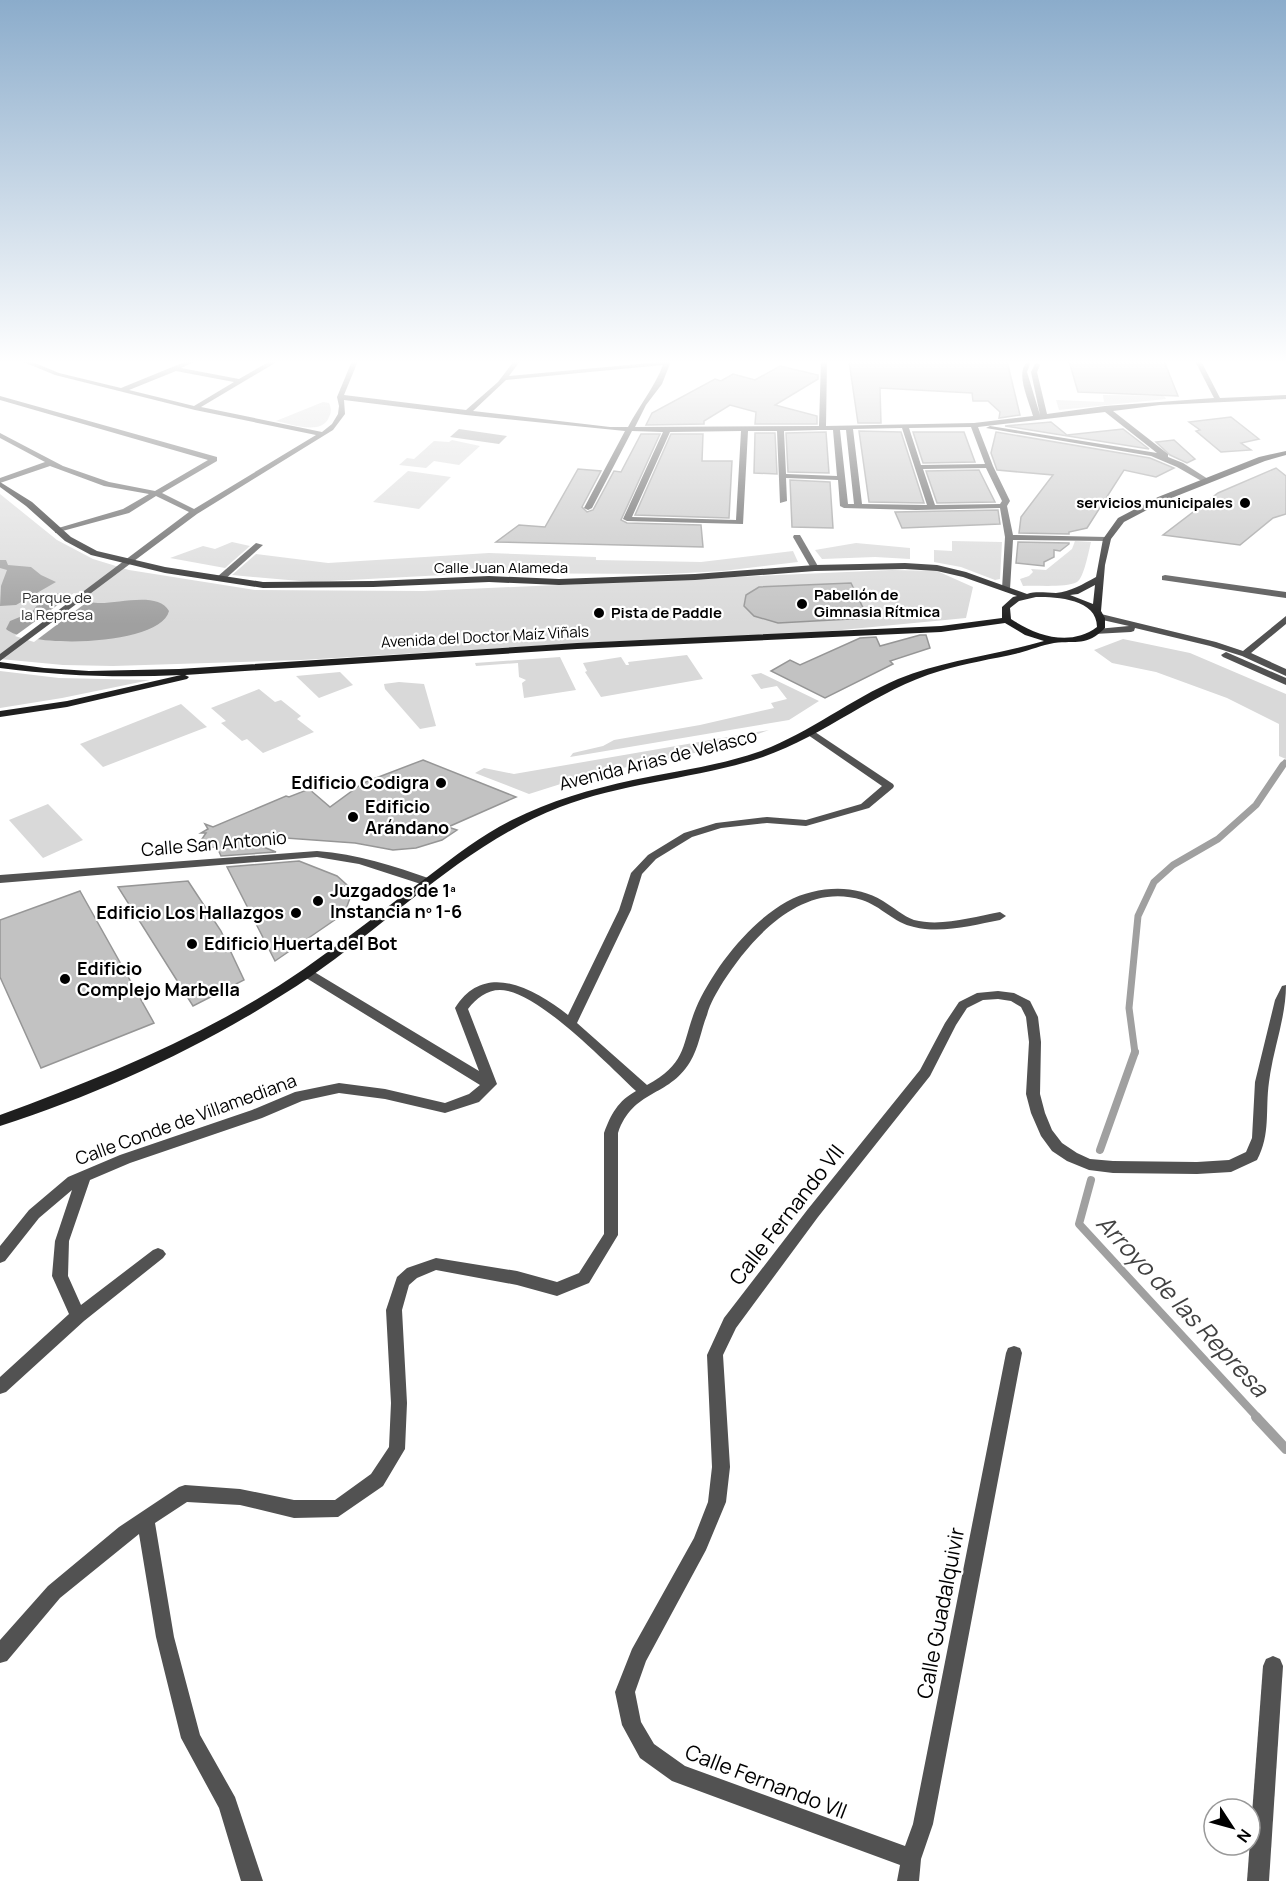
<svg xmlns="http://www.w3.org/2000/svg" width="1286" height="1881" viewBox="0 0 1286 1881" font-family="Manrope,sans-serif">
<rect width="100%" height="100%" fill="#fff"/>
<!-- green -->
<g fill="#d9d9d9">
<path d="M1103,395L1164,396L1166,399L1059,410L1056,400L1104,402Z"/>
<path d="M323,402L329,403C331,408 332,411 329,417C322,436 291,424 276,421Z"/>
<path d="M452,440L480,446L459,465L434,461L426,468L399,465L407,458L414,459L434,441L449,442Z"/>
<path d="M408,471L451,477L419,509L373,502Z"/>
<path d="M0,494L57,540L93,559L129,570L255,590L423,591L892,570L937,571L973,587L966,618L810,633L619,641L301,660L113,666L63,665L0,659Z"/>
<path d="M952,541L1002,542L1000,579L995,580L961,567L934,562V550L952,551Z"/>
<path d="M1075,541L1091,542C1089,550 1084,578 1077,582C1065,588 1039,585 1023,586L1020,579L1029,576L1033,572L1031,569L1046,570L1072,549Z"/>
<path d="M232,542L250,546L225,568L170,558L203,546L215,549Z"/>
<path d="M856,543L910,548V559L875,557L822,559L815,550Z"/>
<path d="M793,551L798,562L723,571L667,574L482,573L311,582L232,575L256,554L328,563L489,553L596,557V560L701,562Z"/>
<path d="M1123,639L1190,653L1286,694V759L1279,756V724L1227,698L1156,672L1112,663L1094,650Z"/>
<path d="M687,655L703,679L601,697L585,672L587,671L583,663L621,657L626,665H629L628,662Z"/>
<path d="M560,657L576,690L524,698L522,683L526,680L519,677L518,663L476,666L475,663Z"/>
<path d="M0,671L59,678L150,680L62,698L0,708Z"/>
<path d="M340,672L353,685L319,698L296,676Z"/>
<path d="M761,673L819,701L789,720L570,757L573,753L603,746L614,740L700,725L774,708L771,703L787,699L777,686L761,689L751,675Z"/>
<path d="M399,682L424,684L436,726L420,729L385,689L384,684Z"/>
<path d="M259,689L275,702L281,700L301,716L297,719L314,732L263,753L247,739L242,741L221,723L226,721L211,708Z"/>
<path d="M181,704L207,727L103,767L80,744Z"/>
<path d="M769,730L723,747L589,775L529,794L475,773L484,768L514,774Z"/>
<path d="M48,804L83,840L43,858L9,820Z"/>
</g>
<!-- water -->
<g fill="#a0a0a0">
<path d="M459,429L507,436L499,444L450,437Z"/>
<path d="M0,560H6L8,565L31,567L41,575L56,582L16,605L0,606L1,586L7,570L0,568Z"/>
<path d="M53,593C69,593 82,603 98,603C117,604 158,591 169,611C161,646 29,649 6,629L10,621L32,612L41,600Z"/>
</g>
<!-- pier -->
<path fill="#fff" d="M74,593L91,599L34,642L15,636Z"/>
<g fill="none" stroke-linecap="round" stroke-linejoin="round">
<!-- stream-far3 -->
<path stroke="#a0a0a0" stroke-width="5" d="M1282,766L1285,762"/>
<!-- stream-far2 -->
<path stroke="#a0a0a0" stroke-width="7" d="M1135,1053L1129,1008L1138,916L1154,882L1173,865L1218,839L1256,805L1283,765"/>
<!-- stream-far1 -->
<g stroke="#a0a0a0" stroke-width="8">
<path d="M1100,1150L1135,1052"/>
<path d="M1091,1180L1079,1224L1258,1418"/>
</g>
<!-- stream -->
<path stroke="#a0a0a0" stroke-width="10" d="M1256,1417L1286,1449"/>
</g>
<!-- building -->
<g fill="#c2c2c2" stroke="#969696" stroke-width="1.5">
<path d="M849,361H1007L1020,415L999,418L1000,412L988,401H973L972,393L880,388L881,423H858Z"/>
<path d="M1069,361H1164L1178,396L1078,392Z"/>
<path d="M780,366L818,375V379L775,405L817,416V424H755L756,412L730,405L704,421V424L646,425L652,413L715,379L721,381L733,374L755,380Z"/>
<path d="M1231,417L1259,439L1241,443L1251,450L1221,452L1196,431L1200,430L1189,422Z"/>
<path d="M1051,422L1067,435L1123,429L1149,449L1005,426Z"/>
<path d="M859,431L901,432L924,503L869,502Z"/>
<path d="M826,432L829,473L788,472L786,433Z"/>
<path d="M913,432H964L975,462L923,463Z"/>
<path d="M996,432L1150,458L1174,468L1156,477L1124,470L1087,528L1069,532V534L1019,533L1021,517L1053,475L997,470L991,453Z"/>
<path d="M755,433H775L777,474L754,473Z"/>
<path d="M641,434H660L621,520L627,523L701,525L703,547L496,542L519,525L545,527L578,469L601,471L582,507L587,512L593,510L614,471L621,472Z"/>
<path d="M671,434H703L702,461H732L729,518L635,515Z"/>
<path d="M1174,440L1195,459L1187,463L1170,455L1156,442Z"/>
<path d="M1276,468L1286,476V514L1273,518L1240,545L1163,535L1218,493Z"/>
<path d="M979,470L995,502L937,503L926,471Z"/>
<path d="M790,480L830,482L833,528L792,527Z"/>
<path d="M998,510L1000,524L902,528L895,512Z"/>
<path d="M1018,542L1069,543V544L1060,551L1054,550V557L1044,562V566L1016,563Z"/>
<path d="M851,583L868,618L778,623L754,616L744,606L746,595L759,587Z"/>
<path d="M920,635H926L930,648L890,661L893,664L825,698L771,671L790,660L800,665L860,638L876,637L880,646Z"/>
<path d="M423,760L516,797L448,827L457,830L442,840L416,848L393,850L355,843L258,836V844H256L276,852L221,856L217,847L196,848L206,833H201L208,829L205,824L213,827L286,796L289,797L309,789L330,807L363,783Z"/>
<path d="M299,861L337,876L347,885L350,898L346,909L339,917L275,961L227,867Z"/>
<path d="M188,881L221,931L244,980L193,1006L118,887Z"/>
<path d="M80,891L154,1023L41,1068L0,977V920Z"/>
</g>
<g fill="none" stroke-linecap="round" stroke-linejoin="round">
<!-- street -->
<g fill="#525252" fill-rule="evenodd">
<path d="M21,361H30L59,373L121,388L187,361H196L181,368L239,379L270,361H276L275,363L201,407L322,432L332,424L338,414L339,406L337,397L352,361H358L344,395L466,410L498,382L514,361H520L509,376L671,361L662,384L646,405L635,427L819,426L821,361H827L826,426L974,423L1033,416C1029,401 1015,373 1027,362L1030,364L1027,372L1040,415L1031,372L1035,364L1037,363L1040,365L1037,372L1047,414L1105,406L1214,398L1195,361H1201L1220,398L1286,395V399L1160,405L1113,411L1168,454V457L1183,463L1208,479V483H1205L1177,467L1151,456L986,428L990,426L1157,453L1105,412L978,427L993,466L1010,501L1007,506L1013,535L1107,537L1111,539L1107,541L1013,540L1010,589L1006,592L1002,589L1005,537L1000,508L916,510L844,508L840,506L838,480L786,478L787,501L780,503L777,431H748L743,524L627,521L623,519L663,432L632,431L592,508L588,510L584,508L625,431L466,415L344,400L345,414L333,430L197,514L0,661V654L189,512L156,496L129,513L55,533V529L123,509L149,494L104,486L50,466L0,483V478L45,462L0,438V433L63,466L109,482L155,491L208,460L0,400V396L217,457V461L162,493L194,509L316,435L195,410L55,375ZM663,365C654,388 639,406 628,427H610L473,411L506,380ZM176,371L234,382L194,406L129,390ZM971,427L985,464L921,465L909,428ZM902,428L927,505L862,504L853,429ZM819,430H833L837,476L786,474L784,431ZM840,430H846L854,504H848ZM741,431L736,520L632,517L670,432ZM986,468L1002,501L1000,504L935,505L923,469Z"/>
<path d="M794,535H800L819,568L818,570H812L793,537Z"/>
<path d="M256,543L263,545L223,581H217V577Z"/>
<path d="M1165,575L1286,592V598L1162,580V576Z"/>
<path d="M1101,614L1216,642L1243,651L1286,616V624L1251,653L1286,669V676L1242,656L1210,646L1135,628L1134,631L1131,632L1094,634V630L1097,629L1129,626L1098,619L1097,617Z"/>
<path d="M1226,652L1286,678V685L1223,657L1221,655Z"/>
<path d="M812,730L893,784L894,786L893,788L869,808L806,826L767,823L721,828L692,837L656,859L642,874L631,910L577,1023L647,1085C688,1063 681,1045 696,1008C715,964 764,902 812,892C836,886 862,888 883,901C893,907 903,916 914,920C941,927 973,917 1000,912L1006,916L1000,920C973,925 942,934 914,927C894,923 881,906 862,900C802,881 752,937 723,982C717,992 710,1003 707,1015C701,1030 699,1047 690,1062C668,1098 633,1089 618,1133V1235L589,1283L557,1296L517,1285L436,1270L417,1278L409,1285L402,1310L407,1403L405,1449L383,1486L338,1517L294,1518L240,1505L187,1502L155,1523L174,1637L200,1735L235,1797L263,1881H241L219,1808L181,1738L156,1637L139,1534L60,1598L7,1661L0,1663V1640L48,1586L119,1527L179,1487L185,1485L240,1489L294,1500H335L371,1474L389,1447L391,1403L386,1310L397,1277L407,1268L436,1258L517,1271L557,1282L579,1273L604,1234V1133C611,1114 618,1101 636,1091C606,1063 546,1000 508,991C491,987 478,996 468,1009L497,1084L479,1102L445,1113L385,1099L339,1093L302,1101L262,1118L130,1163L90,1180L69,1241L68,1276L81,1305L153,1250L158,1248L163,1250L166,1254L163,1258L84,1321L6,1392L0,1394V1377L69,1314L52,1276L55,1241L72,1190L39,1218L5,1261L0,1263V1246L29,1210L68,1177L120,1155L252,1110L295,1092L339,1083L385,1089L445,1103L469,1094L480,1085L303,976L301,973L303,970H311L479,1071L455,1008C485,960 534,989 568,1015L619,910L631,873L648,855L684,833L716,823L767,817L806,820L861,804L882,786L808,735L807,733Z"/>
<path d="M317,851C357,854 394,866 431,879L433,882L427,886L359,864L317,857L0,883V875Z"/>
<path d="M1286,985C1286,1018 1273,1049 1269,1082C1265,1110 1271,1134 1257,1160L1231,1172L1197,1174L1113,1173L1089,1170L1067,1161L1052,1151L1041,1136L1031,1113L1026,1094L1029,1042L1026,1017L1021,1007L1011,1001L998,999L983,1000L967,1008L956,1025L930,1076L818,1217L736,1328L723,1355L730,1467L726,1502L706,1550L646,1661L635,1692L641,1722L654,1744L685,1766L905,1846L913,1824L1006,1353L1008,1348L1014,1346L1020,1348L1022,1353L933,1824L921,1859L919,1881H897L900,1865L672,1781L640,1758L622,1725L615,1692L632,1649L694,1538L708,1502L712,1467L707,1355L724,1318L808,1209L920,1070L945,1023L959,1002L977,993L998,991L1014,993L1030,1001L1038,1017L1041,1042L1040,1094L1045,1113L1052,1130L1062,1143L1077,1153L1090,1159L1113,1161L1197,1162L1229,1160L1246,1152L1252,1138L1255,1082L1275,1000L1282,986Z"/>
<path d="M1273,1656L1280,1659L1283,1666L1269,1881H1247L1263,1666L1266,1659Z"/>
</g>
<!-- secondary -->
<path fill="#1f1f1f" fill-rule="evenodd" d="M1286,451V455L1265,461L1164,501L1124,522L1111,539L1105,565L1101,611L1105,618V628C1086,647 1077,640 1054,643C1042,645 1030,650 1019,653C993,659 966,663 940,671C876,690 826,735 763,757C697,779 625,782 560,807C465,844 393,920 310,977C215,1041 109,1091 0,1126V1115C106,1076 210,1034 304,969C347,939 388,906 430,875C456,855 482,835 512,820C550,801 591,789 633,780C675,771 718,766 758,752C808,734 849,700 898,679C945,660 996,655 1044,641L1025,635L1005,623L941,632L577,649L185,675L189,677L187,679L67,707L0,717V711L67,701L181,675C120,678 61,676 0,668V662L44,668L89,671L179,669L577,643L941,626L1002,618V607L1013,597L1017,596L963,577L937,571L905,569L815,571L695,580L559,585L489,582L373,587L263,588L165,573L91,555L65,541L26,506L0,487V482L32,502L71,537L97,551L165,567L263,582L373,581L489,576L559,579L695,574L815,565L905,563L937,565L966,572L1027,594C1037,591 1045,593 1056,593C1070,592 1083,584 1096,577L1103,539L1118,518L1158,497L1259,457ZM1095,585L1093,604L1070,595L1078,594ZM1036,597C1058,597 1097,599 1097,627C1070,647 1037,636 1011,619L1010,608L1019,601Z"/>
</g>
<!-- sky -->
<linearGradient id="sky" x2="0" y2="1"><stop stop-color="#8baccb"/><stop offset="0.58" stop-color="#fff"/><stop offset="1" stop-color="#fff" stop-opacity="0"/></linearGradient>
<rect width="1286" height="624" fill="url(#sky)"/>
<!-- markers -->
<g fill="#000" stroke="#fff" stroke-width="2">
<circle cx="1245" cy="503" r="6"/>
<circle cx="802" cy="604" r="6"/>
<circle cx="599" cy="613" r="6"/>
<circle cx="441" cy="783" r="6"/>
<circle cx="353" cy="817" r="6"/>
<circle cx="318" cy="901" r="6"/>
<circle cx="296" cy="913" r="6"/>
<circle cx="192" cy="944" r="6"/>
<circle cx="65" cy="979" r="6"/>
</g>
<g text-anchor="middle" stroke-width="4.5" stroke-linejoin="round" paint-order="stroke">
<!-- far-poi labels -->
<g font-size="15" font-weight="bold" fill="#000" stroke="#fff" text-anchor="start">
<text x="1233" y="508" text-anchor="end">servicios municipales</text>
<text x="814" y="600">Pabellón de<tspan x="814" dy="17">Gimnasia Rítmica</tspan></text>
<text x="611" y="618">Pista de Paddle</text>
</g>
<!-- far-street labels -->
<g font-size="15" fill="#000" stroke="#fff">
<text x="501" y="573">Calle Juan Alameda</text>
<text transform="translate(485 637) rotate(-3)" y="5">Avenida del Doctor Maíz Viñals</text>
</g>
<!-- far-park labels -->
<g font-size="15" fill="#303030" stroke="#fff">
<text x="57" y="603">Parque de<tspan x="57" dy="17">la Represa</tspan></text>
</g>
<!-- street labels -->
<g font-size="18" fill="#000" stroke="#fff">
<text transform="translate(658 760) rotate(-14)" y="6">Avenida Arias de Velasco</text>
<text transform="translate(214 844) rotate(-5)" y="6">Calle San Antonio</text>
<text transform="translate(186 1120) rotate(-20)" y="6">Calle Conde de Villamediana</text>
</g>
<!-- poi labels -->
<g font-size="18" font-weight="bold" fill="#000" stroke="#fff" text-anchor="start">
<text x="429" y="789" text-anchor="end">Edificio Codigra</text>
<text x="365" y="813">Edificio<tspan x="365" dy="21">Arándano</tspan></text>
<text x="330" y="897">Juzgados de 1ª<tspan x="330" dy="21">Instancia nº 1-6</tspan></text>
<text x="284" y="919" text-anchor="end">Edificio Los Hallazgos</text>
<text x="204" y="950">Edificio Huerta del Bot</text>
<text x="77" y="975">Edificio<tspan x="77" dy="21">Complejo Marbella</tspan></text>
</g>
<!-- near-street labels -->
<g font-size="21" fill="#000" stroke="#fff">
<text transform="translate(787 1215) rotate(-52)" y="7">Calle Fernando VII</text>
<text transform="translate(941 1613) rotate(-79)" y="7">Calle Guadalquivir</text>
<text transform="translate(766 1782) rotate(21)" y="7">Calle Fernando VII</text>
</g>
<!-- near-water labels -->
<g font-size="24" font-style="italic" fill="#414141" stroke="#fff">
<text transform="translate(1182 1306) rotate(47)" y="8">Arroyo de las Represa</text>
</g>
</g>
<!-- north arrow -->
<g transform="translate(1232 1827) rotate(126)"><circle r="28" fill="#ffffff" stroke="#999999" stroke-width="1.5"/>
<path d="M0-4.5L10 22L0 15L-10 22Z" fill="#000000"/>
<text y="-9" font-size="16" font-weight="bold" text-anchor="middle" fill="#000000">N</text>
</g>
</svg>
